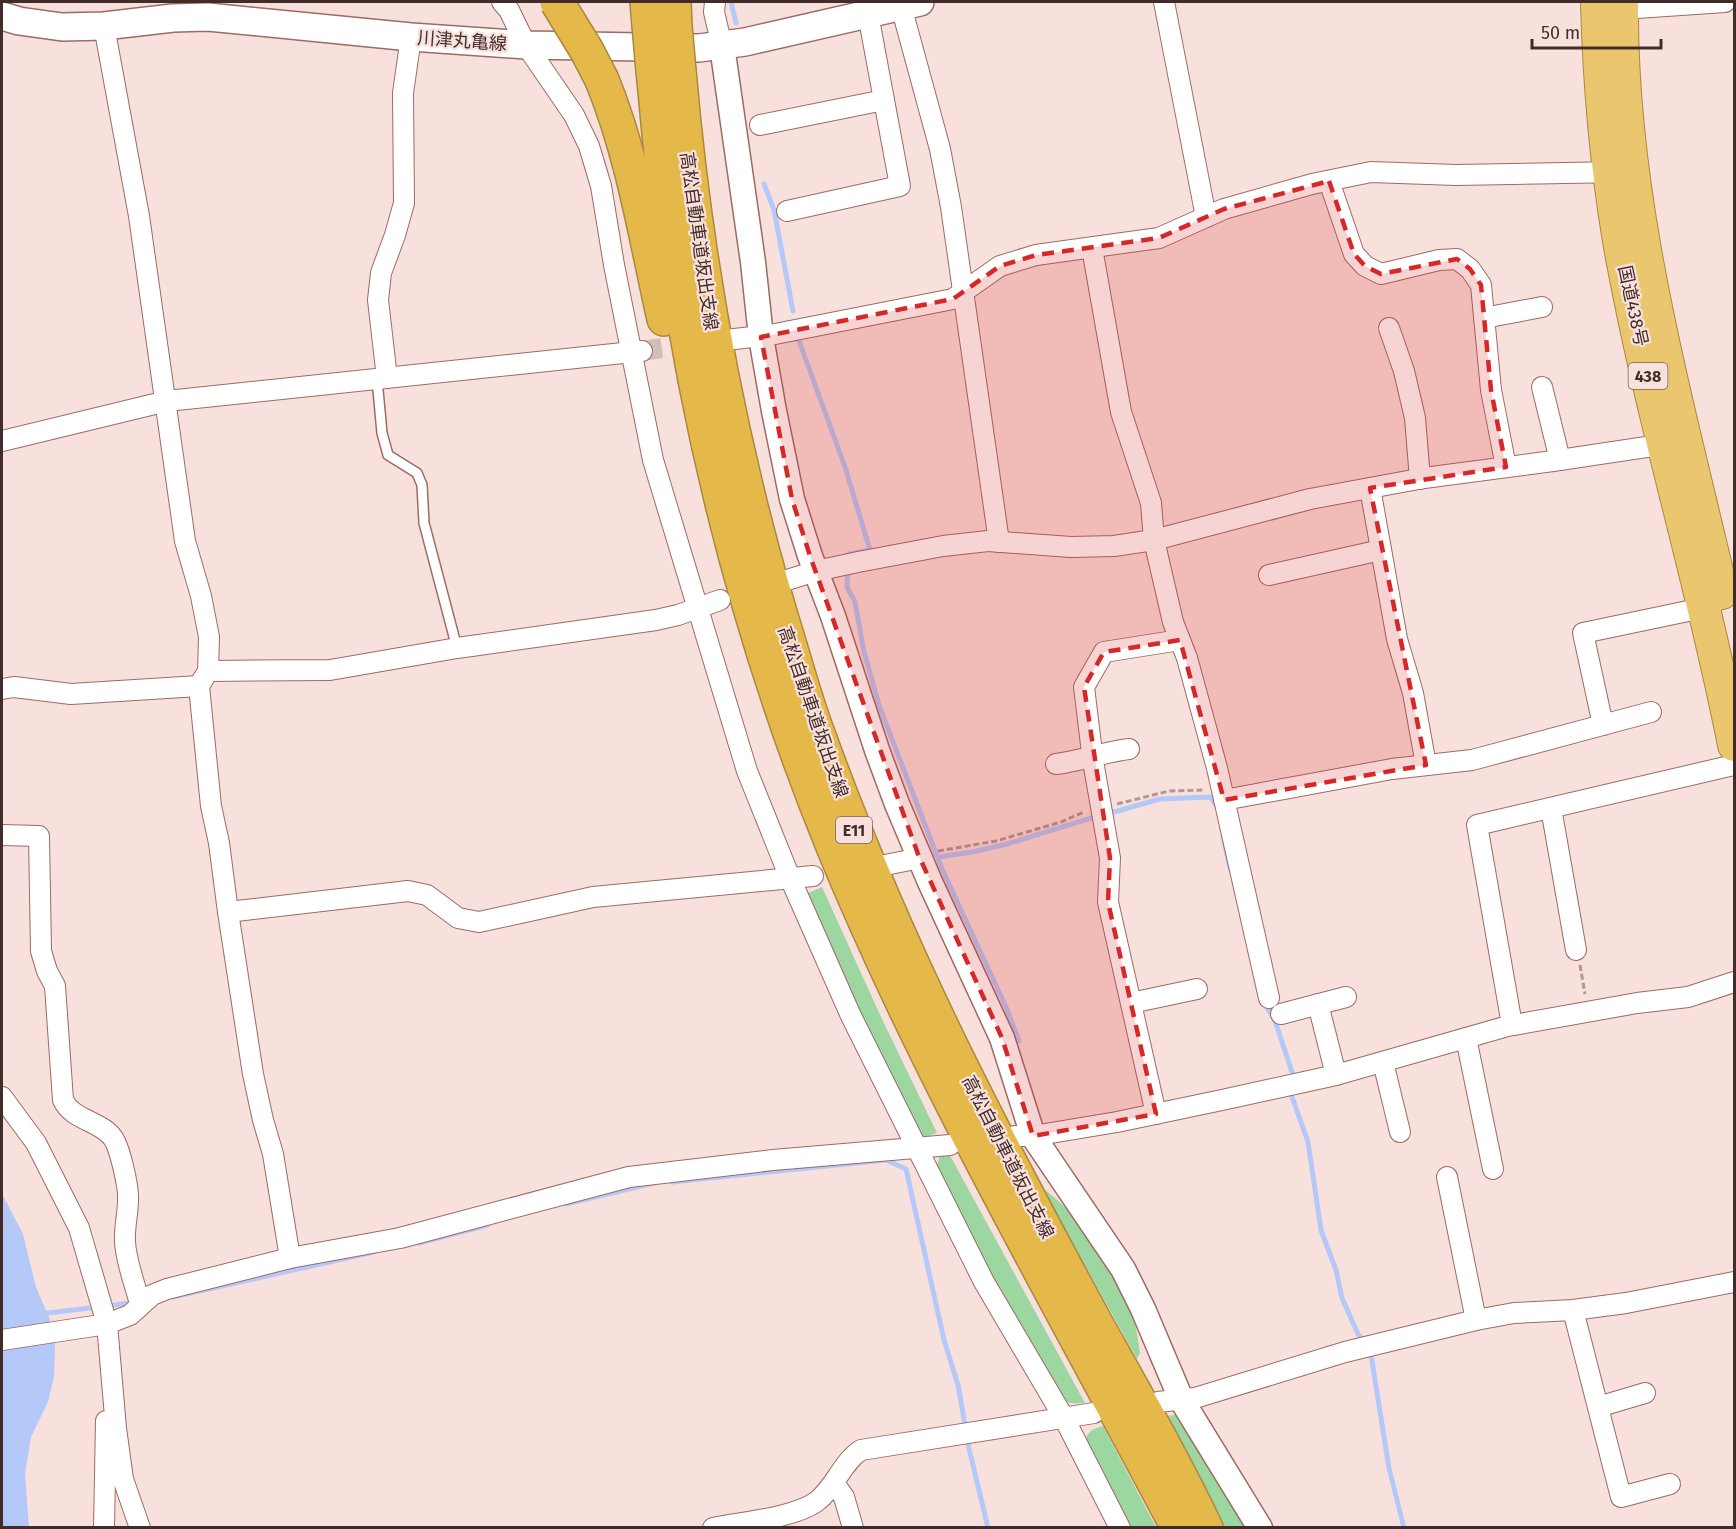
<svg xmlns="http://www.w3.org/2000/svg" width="1736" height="1529" viewBox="0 0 1736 1529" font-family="'Fira Sans','Noto Sans JP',sans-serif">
<rect width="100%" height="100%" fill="#f8e1dd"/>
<!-- green -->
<g fill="#9cd7a2">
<path d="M822,887L881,1017L937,1133L929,1136H920L805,900L808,893Z"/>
<path d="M947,1150L1085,1403C1071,1404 1065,1404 1055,1393L935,1170L941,1153Z"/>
<path d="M1042,1188C1078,1212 1118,1270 1132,1312C1136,1325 1138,1339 1140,1353L1137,1359Z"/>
<path d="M1175,1415L1182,1420L1249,1527H1224L1165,1416Z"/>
<path d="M1103,1426L1149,1514L1156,1527H1128L1085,1442C1087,1431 1093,1429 1103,1426Z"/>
</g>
<!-- water -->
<path fill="#b5c9f9" d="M2,1194L23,1234L36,1287L49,1317L55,1345L54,1377L48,1402L31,1437L25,1474L29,1527H2Z"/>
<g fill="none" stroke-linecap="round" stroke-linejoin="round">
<!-- stream -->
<g stroke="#b5c9f9" stroke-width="5">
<path d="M731,2L736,23"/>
<path d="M764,184L774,210L793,311"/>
<path d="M798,338L845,467L870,550L849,554V559"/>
<path d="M848,568L847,587L855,602L864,652L880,708L942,869L1006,1007L1019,1041"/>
<path d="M1107,814L1160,799L1210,797L1217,806"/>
<path d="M1223,836L1230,868"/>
<path d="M938,857L972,852L1007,844L1098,816"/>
<path d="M1263,1002L1274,1018L1294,1078"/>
<path d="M1291,1094L1308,1142L1321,1230L1336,1270L1342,1298L1358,1334L1364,1342"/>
<path d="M672,1182L886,1160L906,1169L944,1340L958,1385L965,1425"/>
<path d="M566,1204L654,1183"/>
<path d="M419,1243L488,1225"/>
<path d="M173,1297L374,1252"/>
<path d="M40,1314L131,1303"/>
<path d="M1371,1355L1389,1468L1404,1528"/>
<path d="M967,1440L988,1528"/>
</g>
<!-- minor-tunnel -->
<path stroke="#d4bdb9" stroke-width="20" stroke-dasharray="20 10" stroke-linecap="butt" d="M642,351L699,343"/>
<!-- service casing -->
<g stroke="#9d6a64" stroke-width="12">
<path id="service" d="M377,379L382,433L388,455L417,473L422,485L424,523L457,648"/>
</g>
<!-- minor casing -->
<g stroke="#9d6a64" stroke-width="22">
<g id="minor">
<path d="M502,2L509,10L526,45L574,115L589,146L601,186L614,265L653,460L747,771L790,878L851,1016L984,1282L1064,1418L1120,1528"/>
<path d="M715,2L714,12L722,46"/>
<path d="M1164,2L1206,217"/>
<path d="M901,6L940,149L951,207L999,542"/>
<path d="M1622,9L1725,2"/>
<path d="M104,26L139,216L185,541L201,596L209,637L208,671L199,686L211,806L219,843L228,912L253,1074L263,1120L273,1154L290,1258"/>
<path d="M760,125L884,100"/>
<path d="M1329,181L1354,254L1365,266L1381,274L1439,260L1457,259L1470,269L1481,285L1491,390L1506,467"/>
<path d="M787,211L900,186L868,14"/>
<path d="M1092,248L1121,412L1151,503L1154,540L1173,622L1187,658L1217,768L1269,998"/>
<path d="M1484,318L1542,307"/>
<path d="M1389,328L1404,371L1415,418L1420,479"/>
<path d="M726,340L770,335L953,299L1000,266L1036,255L1159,238L1224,209L1312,184L1371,172L1456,175L1620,172"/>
<path d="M387,378L378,300L381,273L395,235L404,203L403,93L411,37"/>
<path d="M1542,387L1560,460"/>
<path d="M2,441L167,401L642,351"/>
<path d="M1370,488L1397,639L1413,693L1426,765"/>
<path d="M1269,575L1381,550"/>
<path d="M787,580L816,571L858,562L943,546L988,541L1071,547L1114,546L1154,540L1310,499L1424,478L1553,461L1673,443"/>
<path d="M208,671L330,670L457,648L656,620L678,615L720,600"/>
<path d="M2,689L14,687L71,694L199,686"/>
<path d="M1603,725L1583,633L1712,606"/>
<path d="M1056,764C1081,761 1104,752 1129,749"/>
<path d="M1224,800L1392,769L1472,760L1651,712"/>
<path d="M1551,808L1576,950"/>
<path d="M2,835L39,836L41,951L47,971L55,986L63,1100C73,1121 100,1120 113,1138C120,1148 129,1188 128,1200C128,1214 124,1228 125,1242C126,1262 135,1284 140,1304"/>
<path d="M885,865L920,858"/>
<path d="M228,912L408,891L427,895L458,918L479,922L593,897L813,876"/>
<path d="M1131,1003L1197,989"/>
<path d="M1318,1004L1336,1075"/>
<path d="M1281,1014L1346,997"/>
<path d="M1512,1025L1477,825L1734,765"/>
<path d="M1466,1038L1493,1169"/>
<path d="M1383,1062L1400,1132"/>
<path d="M2,1097L36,1143L79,1228L107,1324L116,1428L123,1479L140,1528"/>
<path d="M1156,1114L1108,902L1110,858L1093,761L1084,687L1104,652L1180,640"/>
<path d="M1015,1136H1033L1117,1122L1222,1100L1336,1075L1508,1026L1637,1003L1688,997L1734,982"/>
<path d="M1447,1177L1476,1320"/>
<path d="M1573,1310L1621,1497L1670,1484"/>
<path d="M2,1340L107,1324L130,1315L152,1295L167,1289L290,1258L400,1238L629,1177L773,1160L950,1145"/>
<path d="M1158,1402L1195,1398L1345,1352L1476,1320L1514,1313L1573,1310L1626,1303L1734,1282"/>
<path d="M1598,1407L1645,1393"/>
<path d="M834,1483L844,1497L853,1528"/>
<path d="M104,1528L106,1421"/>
<path d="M713,1528C742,1522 793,1518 816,1502C835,1488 842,1462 861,1450L1094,1413"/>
</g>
</g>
<!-- tertiary casing -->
<g stroke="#9d6a64" stroke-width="27">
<path id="tertiary" d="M722,46L753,262L761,337L774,411L792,499L810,556L833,616L877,750L897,804L930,882L1002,1038L1033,1136L1123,1269L1143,1309L1181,1399L1260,1528"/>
</g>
<!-- secondary casing -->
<g stroke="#9d6a64" stroke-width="30">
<path id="secondary" d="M2,16L19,21L62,27L104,26L173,18L208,17L411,37L526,45L699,48L745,42L920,2"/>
</g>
<!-- trunk casing -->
<g stroke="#ab883f" stroke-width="34">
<g id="trunk">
<path d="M1597,2C1599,82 1606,162 1619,241C1649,411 1701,576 1734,745"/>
<path d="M1622,2C1620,203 1677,398 1722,593"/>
</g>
</g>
<!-- motorway casing -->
<g stroke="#ab883f" stroke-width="36">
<g id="motorway">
<path d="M647,2L649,25"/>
<path d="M674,2L675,26"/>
<path d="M653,71C658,118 661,165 668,212C696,429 751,646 834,849C931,1084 1060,1303 1178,1528"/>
<path d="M679,71C696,268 732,460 791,649C799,676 807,704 817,731C857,842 904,950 956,1056C1001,1147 1049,1237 1098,1327C1135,1393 1173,1459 1206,1528"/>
<path d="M602,80C633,156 646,239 664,319"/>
</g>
</g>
<!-- path -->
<g stroke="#af9895" stroke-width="3" stroke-dasharray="6 3" stroke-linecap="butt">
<path d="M1117,804L1169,791L1205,790"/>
<path d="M938,851L996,841L1061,822L1084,812"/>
<path d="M1580,965L1585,994"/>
</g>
<!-- service -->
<use href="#service" stroke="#fff" stroke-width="9"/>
<!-- minor -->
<use href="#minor" stroke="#fff" stroke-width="20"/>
<!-- tertiary -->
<use href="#tertiary" stroke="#fff" stroke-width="24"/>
<!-- secondary -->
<use href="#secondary" stroke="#fff" stroke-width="27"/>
<!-- trunk -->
<use href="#trunk" stroke="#eac76e" stroke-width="32"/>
<!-- motorway -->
<use href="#motorway" stroke="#e4b94a" stroke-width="33"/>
<!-- motorway-bridge casing -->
<g stroke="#ab883f" stroke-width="36" stroke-linecap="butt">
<g id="motorway-bridge">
<path d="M557,2L587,51L602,80"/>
<path d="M649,25L653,71"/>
<path d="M675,26L679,71"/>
</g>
</g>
<!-- motorway-bridge -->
<use href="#motorway-bridge" stroke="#e4b94a" stroke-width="33"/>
</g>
<!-- marked area -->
<path fill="#d62828" fill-opacity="0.2" stroke="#d62828" stroke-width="4.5" stroke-dasharray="12 8" stroke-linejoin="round" d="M1329,181L1354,254L1365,266L1381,274L1457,259L1470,269L1481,285L1491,390L1506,467L1370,488L1426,765L1224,800L1180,640L1104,652L1084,687L1110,858L1108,902L1156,1114L1033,1136L1002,1038L918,854L810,556L792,499L761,337L953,299L1000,266L1036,255L1159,238L1224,209Z"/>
<g text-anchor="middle" stroke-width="4.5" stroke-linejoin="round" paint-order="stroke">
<!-- shield labels -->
<g fill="#f8e1dd" stroke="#796260" stroke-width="1.5">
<rect x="1628.5" y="363" width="39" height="26" rx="4.5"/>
<rect x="836" y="817" width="36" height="26" rx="4.5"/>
</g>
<g font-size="16" font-weight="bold" fill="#422c2a">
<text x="1648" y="382">438</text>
<text x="854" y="836">E11</text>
</g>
<!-- street labels -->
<g font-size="18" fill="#422c2a" stroke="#f8e1dd">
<text transform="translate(462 41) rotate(4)" y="6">川津丸亀線</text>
<text transform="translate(699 241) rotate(82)" y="6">高松自動車道坂出支線</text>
<text transform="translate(1633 306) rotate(78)" y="6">国道438号</text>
<text transform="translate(813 712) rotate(71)" y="6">高松自動車道坂出支線</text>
<text transform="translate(1008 1157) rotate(63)" y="6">高松自動車道坂出支線</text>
</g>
</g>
<!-- border -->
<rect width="1736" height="1529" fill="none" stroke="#422c2a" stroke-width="6"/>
<!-- scale -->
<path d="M1532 39v9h129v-9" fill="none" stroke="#422c2a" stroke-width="3"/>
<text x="1541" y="39" font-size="18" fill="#422c2a" stroke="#f8e1dd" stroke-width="4.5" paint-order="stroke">50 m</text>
</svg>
